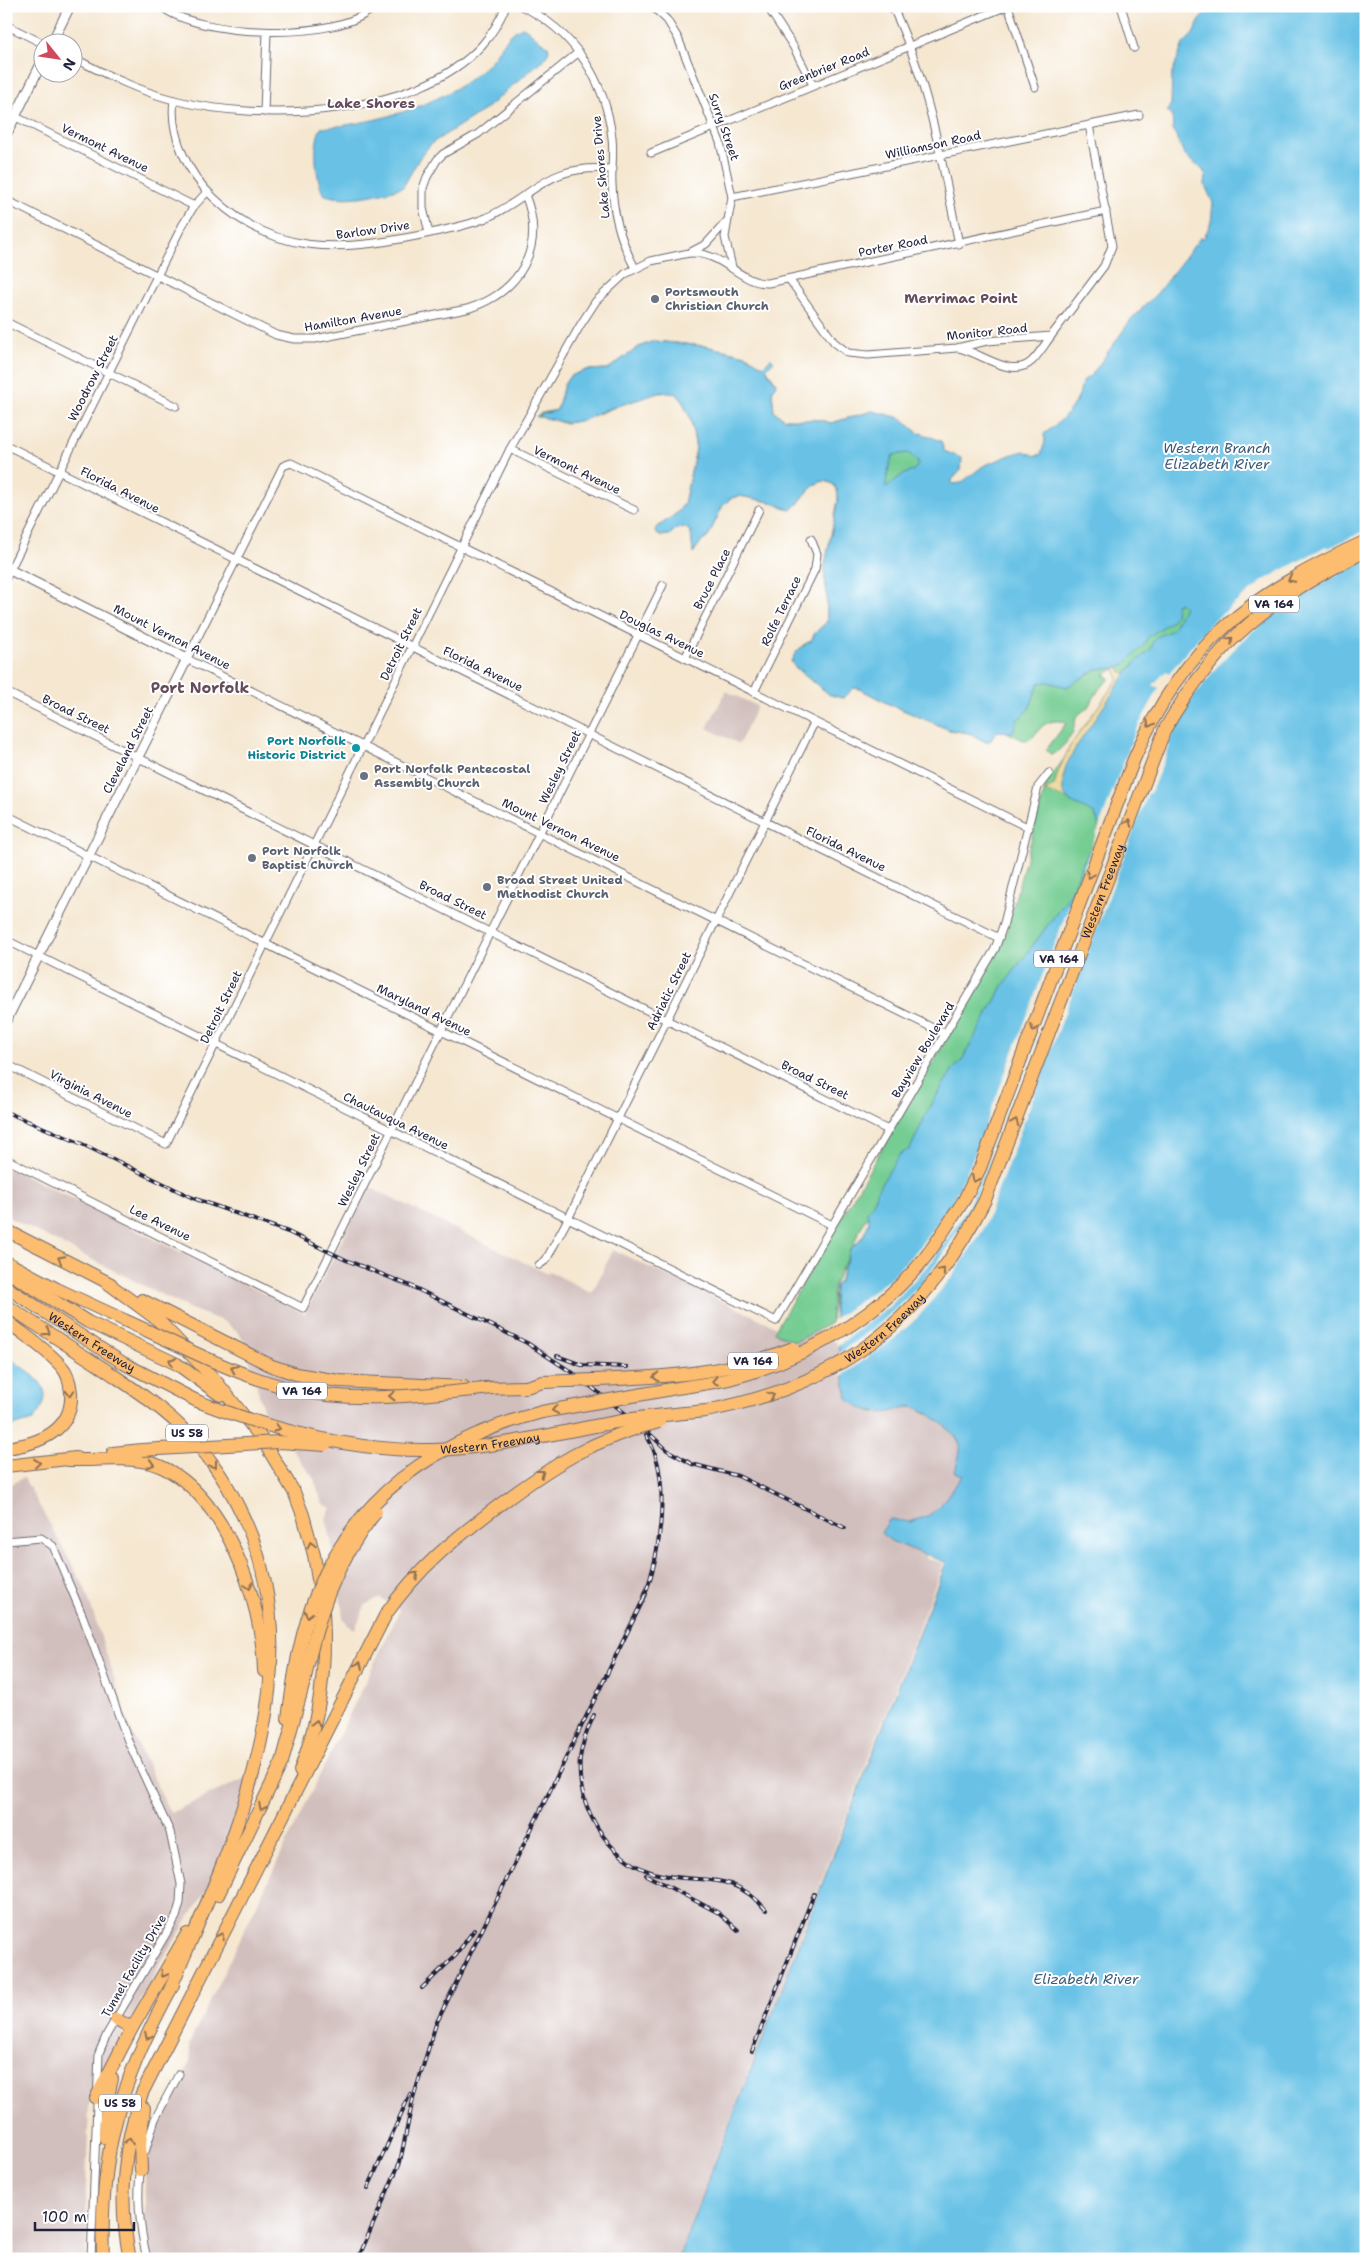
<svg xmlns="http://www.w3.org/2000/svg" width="1372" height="2265" viewBox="0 0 1372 2265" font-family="'Shantell Sans',sans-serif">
<rect width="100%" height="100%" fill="#fff"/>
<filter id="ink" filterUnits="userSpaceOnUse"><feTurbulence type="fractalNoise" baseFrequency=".02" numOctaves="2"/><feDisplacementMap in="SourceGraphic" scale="10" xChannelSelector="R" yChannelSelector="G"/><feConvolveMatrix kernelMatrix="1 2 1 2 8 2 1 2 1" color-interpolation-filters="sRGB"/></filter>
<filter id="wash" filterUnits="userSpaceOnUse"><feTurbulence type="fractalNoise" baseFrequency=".0096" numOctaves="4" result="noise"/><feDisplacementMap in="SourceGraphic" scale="20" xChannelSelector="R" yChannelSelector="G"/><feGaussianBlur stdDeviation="1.12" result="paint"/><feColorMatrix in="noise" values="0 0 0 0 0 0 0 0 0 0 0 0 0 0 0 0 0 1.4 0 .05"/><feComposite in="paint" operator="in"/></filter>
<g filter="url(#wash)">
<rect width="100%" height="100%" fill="#f5e7d0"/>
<!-- industrial -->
<g fill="#d1bfbd">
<path d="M726,691L757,706L739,744L707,728Z"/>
<path d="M6,1166L305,1314L369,1187L548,1274L549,1271L592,1293L613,1250L781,1329L803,1323L839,1344L845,1392L853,1403L874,1413L894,1411L903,1407H915L932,1416L950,1429L959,1442L960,1453L955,1471L963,1475L961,1481L930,1515L910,1522L897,1519L891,1541L947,1563L678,2259H151L145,2218V2174L149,2148L158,2122L191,2061L189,2044L400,1610L380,1598L366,1604L355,1629L348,1625L343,1617L336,1562L326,1518L331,1508L322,1503L314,1479L263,1409L244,1340L236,1330L225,1322L188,1308L6,1216Z"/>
<path d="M24,1478L85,1588L131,1730L170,1813L265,1769L250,1813L235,1845L167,1952L110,2058L89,2104L86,2187L87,2259H6V1482L8,1485Z"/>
</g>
<!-- green -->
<g fill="#74cd93" stroke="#4b7867" fill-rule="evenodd">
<path d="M654,341L705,346L746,355L763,366L771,358L774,361L766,369L776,383L772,392L774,411L784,419L820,420L831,423L873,411L830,479L1131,622L1195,594L956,1418L960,1444L950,1429L932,1416L915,1407H903L894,1411L874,1413L847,1398L833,1301L835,1285L839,1282L848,1256L833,1286L831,1323L795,1342L774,1332L1003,943L1048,778L1059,766L1117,681L1120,671L1118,667L1104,675L1109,677V680L1100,688L1088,707L1076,717L1073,732L1066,743L1056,753L1050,754L1046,750L1067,722C1037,716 1039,739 1026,740C1019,741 1009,731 1001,730L995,732L991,740L986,742L969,733L950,730L889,704L860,689L854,688L844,698C833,698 795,671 791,661L803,645L811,641L815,633L827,622V594L824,570L838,500C838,493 838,487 831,483C814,474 803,502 791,510L770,502L740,496L731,498L722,507L708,537L700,543L693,553L691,532L685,527L676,529L669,535L660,536L655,532L656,528L676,514L684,504L696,449L691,420L682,400L677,394C648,385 598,420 566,423C561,424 557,420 552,418C547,417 542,418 537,417L541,413L557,410L564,385L570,376L587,370L608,369L639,347ZM867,1216L870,1218C868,1231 860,1241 851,1249Z"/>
<path d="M913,447L930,483L863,495L879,458Z"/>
</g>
<!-- sand -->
<path fill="#eeda9e" stroke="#887e6c" d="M1118,667L1121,672L1128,674L1069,796L1067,799L1045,791L1054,786L1058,772L1070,746L1118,679L1115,668Z"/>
<!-- water -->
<g fill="#69c2e6" stroke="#467290" fill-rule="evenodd">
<path d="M1212,6H1366V2259H678L946,1563L891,1541L881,1533L890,1519L910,1522L930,1515L939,1507L963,1475L955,1472C957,1463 961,1453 960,1445C957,1432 925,1409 913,1407C905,1406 901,1409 894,1411C877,1416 860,1409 847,1398L834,1313L835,1285L839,1282L850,1250L862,1238L869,1223L867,1212C871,1208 877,1197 876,1192L900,1154L910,1149L930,1106L953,1069L961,1062L1003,986L1064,903L1077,880L1080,869L1095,840L1099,825L1095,814L1070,802L1063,793V778L1066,766L1076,747L1123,678L1135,663L1152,648C1152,633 1165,636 1173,629L1184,607L1180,603L1176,604L1175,616L1170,622L1148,637L1144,645L1125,664L1115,668L1097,669L1067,687L1047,682L1039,683L1029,709L1017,720L1013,732L997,731L991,740L986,742L969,733L950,730L889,704L860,689L854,688L844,698L830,695L793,665C789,655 803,645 811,641L815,633L827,622V594L824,570L838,500C838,493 838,487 831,483C814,474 803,502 791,510L770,502L740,496L731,498L722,507L708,537L700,543L693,553L691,532L685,527L676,529L669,535L660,536L655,532L656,528L676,514L684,504L696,449L691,420L682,400L677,394L662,392L605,410L584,420L566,423L536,416L557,410L564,385L570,376L587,370L608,369L639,347L654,341L705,346L746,355L763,366L771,358L774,361L766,369L776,383L772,392L774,411L784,419L820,420L831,423L873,411L901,418L919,434L921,433L941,441L944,451L962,458L961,470L952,480V484L961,483L983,466L1010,455L1024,451L1036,456L1041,454L1045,442L1044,434C1061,421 1067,416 1078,397C1082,390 1080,378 1091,376L1130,321L1158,292L1200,238H1204L1211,222L1213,203L1205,185L1206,176L1203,170L1185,156L1173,129L1172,114L1167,111L1171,104L1172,73L1183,44L1193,34L1201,18ZM908,453L917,461L918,465L913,471L902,475L886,488C885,483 890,461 893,455Z"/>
<path d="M523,27C534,34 535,39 548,46L549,50L546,57L484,110L432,143L420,157L403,187C381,194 345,203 323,194C316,177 312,145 321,128C377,123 442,106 485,67C499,55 506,32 523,27Z"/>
<path d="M6,1355C30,1376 63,1385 33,1420L9,1427H6Z"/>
</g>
<!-- pier -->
<g fill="#f5e7d0">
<path d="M1366,530V560L1340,573L1281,609L1252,632L1220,663L1190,702L1167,745L1170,746L1150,794L1148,793L983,1230L952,1277L917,1318L895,1338L841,1377L838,1354L879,1324L921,1285L944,1253L970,1210L995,1147L967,1209L933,1260L891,1305L837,1346L833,1320L887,1281L916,1251L950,1206L960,1186L973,1158L1135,732L1159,688L1153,685L1166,671L1169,673L1212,622L1264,580L1326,546L1328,548Z"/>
<path d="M926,1555L945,1563L676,2259L943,1564L925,1557Z"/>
</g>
</g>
<g filter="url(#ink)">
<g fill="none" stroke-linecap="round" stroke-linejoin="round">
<!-- minor casing -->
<g stroke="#6c676f" stroke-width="9">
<g id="minor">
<path d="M161,6C195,37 343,43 374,6"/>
<path d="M521,6C574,30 606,82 612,138C614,154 611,169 612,184C613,214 621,242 635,268"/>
<path d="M652,6L667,20L678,38L720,142L732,197L725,237L732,267"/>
<path d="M767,6L793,46L813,85"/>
<path d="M892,6C929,82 942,163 959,244"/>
<path d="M1008,6L1035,87"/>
<path d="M1121,6L1134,48"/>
<path d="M6,25L42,43"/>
<path d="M72,57C105,74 138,91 174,100C262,123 417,117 482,45C493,33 500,20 506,6"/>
<path d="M174,100C169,135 188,174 214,198C274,256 341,251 416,236C439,231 464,227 486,218C539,193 545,164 613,169"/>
<path d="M6,112L194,206"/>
<path d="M264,112L267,32"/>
<path d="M651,153L1007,6"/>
<path d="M732,197L1139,115"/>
<path d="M6,200L276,335L294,339H315L467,309C519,293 547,248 525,195"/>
<path d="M429,233L423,208V188L427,177L437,160L443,154L478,134L579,52"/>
<path d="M690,253C724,252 740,284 768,283L1106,211"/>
<path d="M789,279L834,342L848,353L868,355L957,348L987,341L1051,336L1104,266L1112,246L1089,125"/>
<path d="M6,322L176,406"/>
<path d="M959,348C980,352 1012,380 1032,361C1039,354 1045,344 1051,336"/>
<path d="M6,445L999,938"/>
<path d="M510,449L634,510"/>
<path d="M6,578L182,226L194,206L207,192"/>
<path d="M685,658L759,510"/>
<path d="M6,692L888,1130"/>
<path d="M754,692L815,569L817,554L811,539"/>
<path d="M6,815L832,1225"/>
<path d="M6,940L776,1321L995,949L1004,923L1038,787L1049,773"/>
<path d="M945,1034L187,659L283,466L291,463L1029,828"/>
<path d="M6,1064L166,1144L510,449L581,324L596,301L625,274L651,261L689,253L706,244L727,221"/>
<path d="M6,1159L303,1308L663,585"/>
<path d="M539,1265L546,1260L568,1219L814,723"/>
<path d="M6,1541L41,1538L53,1546L83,1617L128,1741L170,1832L181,1884L180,1903L176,1917L107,2034L99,2053L91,2259"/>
<path d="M145,2152L155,2119L179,2074"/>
<path d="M141,2167C136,2197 140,2229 147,2259"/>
</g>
</g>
<!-- tertiary casing -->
<g stroke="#6c676f" stroke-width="11">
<g id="tertiary">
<path d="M52,42L70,6"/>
<path d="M6,135L42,62"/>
<path d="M6,568L187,659L6,1021"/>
</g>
</g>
<!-- motorway casing -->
<g stroke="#6c676f" stroke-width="14">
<g id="motorway">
<path d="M6,1230L111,1284"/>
<path d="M941,1235L964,1200L980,1168L1134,759C1184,642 1253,593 1366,541"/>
<path d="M6,1262L57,1289L124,1320"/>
<path d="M6,1271L88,1322L177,1364L220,1395"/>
<path d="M105,1281L159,1321L216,1381L262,1439L294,1492L303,1515L314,1555L320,1592"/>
<path id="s1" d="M6,1287L123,1363L197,1401"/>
<path d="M142,1300L272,1366L296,1374L339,1381L464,1387"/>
<path d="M6,1305C38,1326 70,1347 103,1368C129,1386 156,1403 179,1425C204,1449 224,1477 239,1508C320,1667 232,1843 169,1992"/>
<path d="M6,1320C24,1335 47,1349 62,1367C68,1373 70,1384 71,1392C74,1431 38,1444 6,1448"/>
<path d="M484,1388L526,1387"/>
<path id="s2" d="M706,1411C841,1385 923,1322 985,1200L1165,729C1219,636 1271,599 1366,551"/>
<path d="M113,1453L142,1450"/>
<path d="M68,1460C95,1461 124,1456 151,1463C224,1485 263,1603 264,1671"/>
<path d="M6,1466L76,1458"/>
<path d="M288,1718L294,1678"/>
<path d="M300,1771C320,1716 327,1671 323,1612"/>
<path d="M218,1895L282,1762L305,1678"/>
<path d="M116,2019L132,2028"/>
<path d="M96,2098L132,2028L187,1934"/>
<path d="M105,2138L107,2101L112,2079"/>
<path d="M141,2170L140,2144L144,2108"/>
<path d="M103,2259C99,2150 121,2079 173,1985"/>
<path d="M130,2259C118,2204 123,2145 142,2093L386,1614"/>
</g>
</g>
<!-- minor -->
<use href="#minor" stroke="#fff" stroke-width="7"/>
<!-- tertiary -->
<use href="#tertiary" stroke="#fff" stroke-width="9"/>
<!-- motorway -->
<use href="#motorway" stroke="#fcbd6f" stroke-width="12"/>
<!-- rail casing -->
<g stroke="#22223b" stroke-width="4">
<g id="rail">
<path d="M6,1112L80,1143L193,1198L288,1232L346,1260L411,1286L527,1343L576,1375L640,1425L667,1450L692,1464L738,1476L845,1528"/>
<path d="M557,1356L582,1365L627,1367"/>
<path d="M643,1600C660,1557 673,1476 646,1435"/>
<path d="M594,1715C588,1728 582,1743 580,1758C576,1806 607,1859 654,1873C698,1886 730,1867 766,1910"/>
<path d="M646,1875L717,1912L738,1930"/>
<path d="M422,1988L456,1955L474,1930"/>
<path d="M752,2051L814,1894"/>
<path d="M368,2188L410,2094"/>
<path d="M358,2259L400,2162L413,2099L436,2024L646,1594"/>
</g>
</g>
<!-- rail -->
<use href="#rail" stroke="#fff" stroke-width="2" stroke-dasharray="5.5" stroke-linecap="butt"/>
<!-- motorway-bridge casing -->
<g stroke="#6c676f" stroke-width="14" stroke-linecap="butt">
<g id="motorway-bridge">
<path d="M124,1320C178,1344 234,1375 292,1389C357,1405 428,1394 493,1388"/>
<path d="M526,1387L543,1382C627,1378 714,1380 793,1348"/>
<path id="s3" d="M197,1401C272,1430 353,1452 433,1450C503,1448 570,1429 639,1418C661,1415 684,1413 706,1411"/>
<path d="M142,1450L279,1442L325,1445"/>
<path d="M386,1614C419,1567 452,1541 498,1506C550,1467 594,1438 659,1422"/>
<path d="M294,1678C316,1532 401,1449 542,1412C583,1405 625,1397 666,1390C687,1386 709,1384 729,1379C812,1357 894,1309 941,1235"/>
<path d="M305,1678C318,1615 335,1562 376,1512"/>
</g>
</g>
<!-- motorway-bridge -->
<use href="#motorway-bridge" stroke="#fcbd6f" stroke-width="12"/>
</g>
<!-- one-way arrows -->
<defs><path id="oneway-chevron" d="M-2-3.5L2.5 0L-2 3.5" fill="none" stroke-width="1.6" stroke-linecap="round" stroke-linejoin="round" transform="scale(1.25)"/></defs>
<g stroke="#8f7055">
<use href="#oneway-chevron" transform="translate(1291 579) rotate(152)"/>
<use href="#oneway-chevron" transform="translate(1230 640) rotate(-45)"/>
<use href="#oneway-chevron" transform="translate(1150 724) rotate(116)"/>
<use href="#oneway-chevron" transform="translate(1128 823) rotate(-69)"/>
<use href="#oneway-chevron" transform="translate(1090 875) rotate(111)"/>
<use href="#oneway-chevron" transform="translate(1034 1028) rotate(111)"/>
<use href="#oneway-chevron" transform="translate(1015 1122) rotate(-69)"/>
<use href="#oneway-chevron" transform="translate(975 1179) rotate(116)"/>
<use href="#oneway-chevron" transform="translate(61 1259) rotate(-153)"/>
<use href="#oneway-chevron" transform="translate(942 1271) rotate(-52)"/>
<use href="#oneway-chevron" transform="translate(47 1332) rotate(33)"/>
<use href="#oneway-chevron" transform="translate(172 1361) rotate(-153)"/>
<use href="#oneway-chevron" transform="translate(234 1369) rotate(-158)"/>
<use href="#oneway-chevron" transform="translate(656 1377) rotate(177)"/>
<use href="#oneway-chevron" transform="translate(715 1381) rotate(170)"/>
<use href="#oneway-chevron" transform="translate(70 1393) rotate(87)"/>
<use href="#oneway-chevron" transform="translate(392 1396) rotate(180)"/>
<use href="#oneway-chevron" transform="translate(771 1396) rotate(-19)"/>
<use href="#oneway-chevron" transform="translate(555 1410) rotate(170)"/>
<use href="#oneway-chevron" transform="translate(277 1428) rotate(14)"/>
<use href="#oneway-chevron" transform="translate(37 1463) rotate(-6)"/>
<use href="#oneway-chevron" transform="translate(151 1464) rotate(16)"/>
<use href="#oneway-chevron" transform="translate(214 1465) rotate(54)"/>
<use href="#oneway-chevron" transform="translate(541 1473) rotate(-37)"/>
<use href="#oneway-chevron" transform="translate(311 1545) rotate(-105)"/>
<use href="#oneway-chevron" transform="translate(415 1575) rotate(-47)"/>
<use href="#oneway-chevron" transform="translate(249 1586) rotate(72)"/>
<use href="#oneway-chevron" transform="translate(308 1614) rotate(106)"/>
<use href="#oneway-chevron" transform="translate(359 1665) rotate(-64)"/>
<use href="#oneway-chevron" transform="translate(316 1723) rotate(-76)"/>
<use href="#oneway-chevron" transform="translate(262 1807) rotate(116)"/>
<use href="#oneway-chevron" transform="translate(221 1936) rotate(-63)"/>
<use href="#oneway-chevron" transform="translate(164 1974) rotate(120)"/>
<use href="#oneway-chevron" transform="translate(148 2036) rotate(116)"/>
<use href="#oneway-chevron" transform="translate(129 2141) rotate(-79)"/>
</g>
</g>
<!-- markers -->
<g fill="#6b7280" stroke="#fff" stroke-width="2">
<circle cx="655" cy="299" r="5"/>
<circle cx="364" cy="776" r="5"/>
<circle cx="252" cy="858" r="5"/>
<circle cx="487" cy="887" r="5"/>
</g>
<circle fill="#0f9aa8" stroke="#fff" stroke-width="2" cx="356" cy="748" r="5"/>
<g text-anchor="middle" stroke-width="4" stroke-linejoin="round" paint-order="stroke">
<!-- shield labels -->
<g fill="#fff" stroke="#646476" stroke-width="1">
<rect x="1249" y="595.5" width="50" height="17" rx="4"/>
<rect x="1034" y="950.5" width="50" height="17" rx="4"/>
<rect x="728" y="1352.5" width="50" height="17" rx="4"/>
<rect x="277" y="1382.5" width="50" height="17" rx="4"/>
<rect x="166" y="1424.5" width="42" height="17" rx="4"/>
<rect x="99" y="2094.5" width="42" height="17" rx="4"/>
</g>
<g font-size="11" font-weight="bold" fill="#22223b">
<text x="1274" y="608">VA 164</text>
<text x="1059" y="963">VA 164</text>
<text x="753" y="1365">VA 164</text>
<text x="302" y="1395">VA 164</text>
<text x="187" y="1437">US 58</text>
<text x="120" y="2107">US 58</text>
</g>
<!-- street labels -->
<g font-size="12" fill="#22223b" stroke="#fff">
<text transform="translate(824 69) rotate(-22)" y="4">Greenbrier Road</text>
<text transform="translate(724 127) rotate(71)" y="4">Surry Street</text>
<text transform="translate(933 145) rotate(-12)" y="4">Williamson Road</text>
<text transform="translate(105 148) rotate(26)" y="4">Vermont Avenue</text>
<text transform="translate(601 167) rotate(-95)" y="4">Lake Shores Drive</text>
<text transform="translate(373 230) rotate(-8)" y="4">Barlow Drive</text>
<text transform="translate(893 246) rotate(-11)" y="4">Porter Road</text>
<text transform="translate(353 319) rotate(-10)" y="4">Hamilton Avenue</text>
<text transform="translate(987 332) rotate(-6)" y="4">Monitor Road</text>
<text transform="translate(93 378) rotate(-63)" y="4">Woodrow Street</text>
<text transform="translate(577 470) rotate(26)" y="4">Vermont Avenue</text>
<text transform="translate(120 490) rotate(27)" y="4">Florida Avenue</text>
<text transform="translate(712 579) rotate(-63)" y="4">Bruce Place</text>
<text transform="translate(781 611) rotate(-64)" y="4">Rolfe Terrace</text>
<text transform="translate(662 634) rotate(26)" y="4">Douglas Avenue</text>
<text transform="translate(172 637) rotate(27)" y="4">Mount Vernon Avenue</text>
<text transform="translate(401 644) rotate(-64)" y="4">Detroit Street</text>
<text transform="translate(483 669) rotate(26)" y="4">Florida Avenue</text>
<text transform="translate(76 714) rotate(26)" y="4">Broad Street</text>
<text transform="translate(128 750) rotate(-63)" y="4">Cleveland Street</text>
<text transform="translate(560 767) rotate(-64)" y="4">Wesley Street</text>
<text transform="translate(561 830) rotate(26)" y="4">Mount Vernon Avenue</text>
<text transform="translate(846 849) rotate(26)" y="4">Florida Avenue</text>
<text dy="4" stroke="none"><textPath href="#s2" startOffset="695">Western Freeway</textPath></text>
<text transform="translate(453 900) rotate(26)" y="4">Broad Street</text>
<text transform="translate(669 991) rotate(-64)" y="4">Adriatic Street</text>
<text transform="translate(221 1007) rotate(-64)" y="4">Detroit Street</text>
<text transform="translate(424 1010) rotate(26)" y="4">Maryland Avenue</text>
<text transform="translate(923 1050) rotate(-59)" y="4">Bayview Boulevard</text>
<text transform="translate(815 1080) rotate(26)" y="4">Broad Street</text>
<text transform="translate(91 1094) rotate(27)" y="4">Virginia Avenue</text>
<text transform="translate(396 1121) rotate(26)" y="4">Chautauqua Avenue</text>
<text transform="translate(359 1170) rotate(-64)" y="4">Wesley Street</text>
<text transform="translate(160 1223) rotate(26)" y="4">Lee Avenue</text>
<text dy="4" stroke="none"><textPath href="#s2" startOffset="200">Western Freeway</textPath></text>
<text dy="4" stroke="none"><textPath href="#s1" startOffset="102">Western Freeway</textPath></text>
<text dy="4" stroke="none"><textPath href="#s3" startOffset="300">Western Freeway</textPath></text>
<text transform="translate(134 1966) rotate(-60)" y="4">Tunnel Facility Drive</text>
</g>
<!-- worship labels -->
<g font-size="12" font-weight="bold" fill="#5b616d" stroke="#fff" text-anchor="start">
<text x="665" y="296">Portsmouth<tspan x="665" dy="14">Christian Church</tspan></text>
<text x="374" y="773">Port Norfolk Pentecostal<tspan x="374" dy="14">Assembly Church</tspan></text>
<text x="262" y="855">Port Norfolk<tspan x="262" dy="14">Baptist Church</tspan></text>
<text x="497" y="884">Broad Street United<tspan x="497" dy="14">Methodist Church</tspan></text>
</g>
<!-- culture labels -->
<g font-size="12" font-weight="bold" fill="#0d838f" stroke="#fff" text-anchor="end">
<text x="346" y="745">Port Norfolk<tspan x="346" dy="14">Historic District</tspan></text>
</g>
<!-- neighbourhood labels -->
<g font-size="14" font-weight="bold" fill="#644c5a" stroke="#fff">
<text x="371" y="108">Lake Shores</text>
<text x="961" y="303">Merrimac Point</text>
</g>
<!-- water labels -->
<g font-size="14" font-style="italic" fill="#3b5a77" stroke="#fff">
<text x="1217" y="453">Western Branch<tspan x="1217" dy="16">Elizabeth River</tspan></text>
<text x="1086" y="1984">Elizabeth River</text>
</g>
<!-- quarter labels -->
<g font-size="15" font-weight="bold" fill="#644c5a" stroke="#fff">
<text x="200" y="693">Port Norfolk</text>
</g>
</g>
<!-- margin -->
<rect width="1372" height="2265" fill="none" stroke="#fff" stroke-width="25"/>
<!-- north arrow -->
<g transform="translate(58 58) rotate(120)"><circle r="24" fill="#ffffff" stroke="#a7a7b1"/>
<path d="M0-4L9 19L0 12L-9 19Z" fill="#d1495b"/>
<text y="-8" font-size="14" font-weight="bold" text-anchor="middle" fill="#22223b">N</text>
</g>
<!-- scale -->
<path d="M35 2222v8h99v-8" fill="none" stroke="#22223b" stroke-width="2.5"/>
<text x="42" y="2222" font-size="15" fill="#22223b" stroke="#ffffff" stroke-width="4" paint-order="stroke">100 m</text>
</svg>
